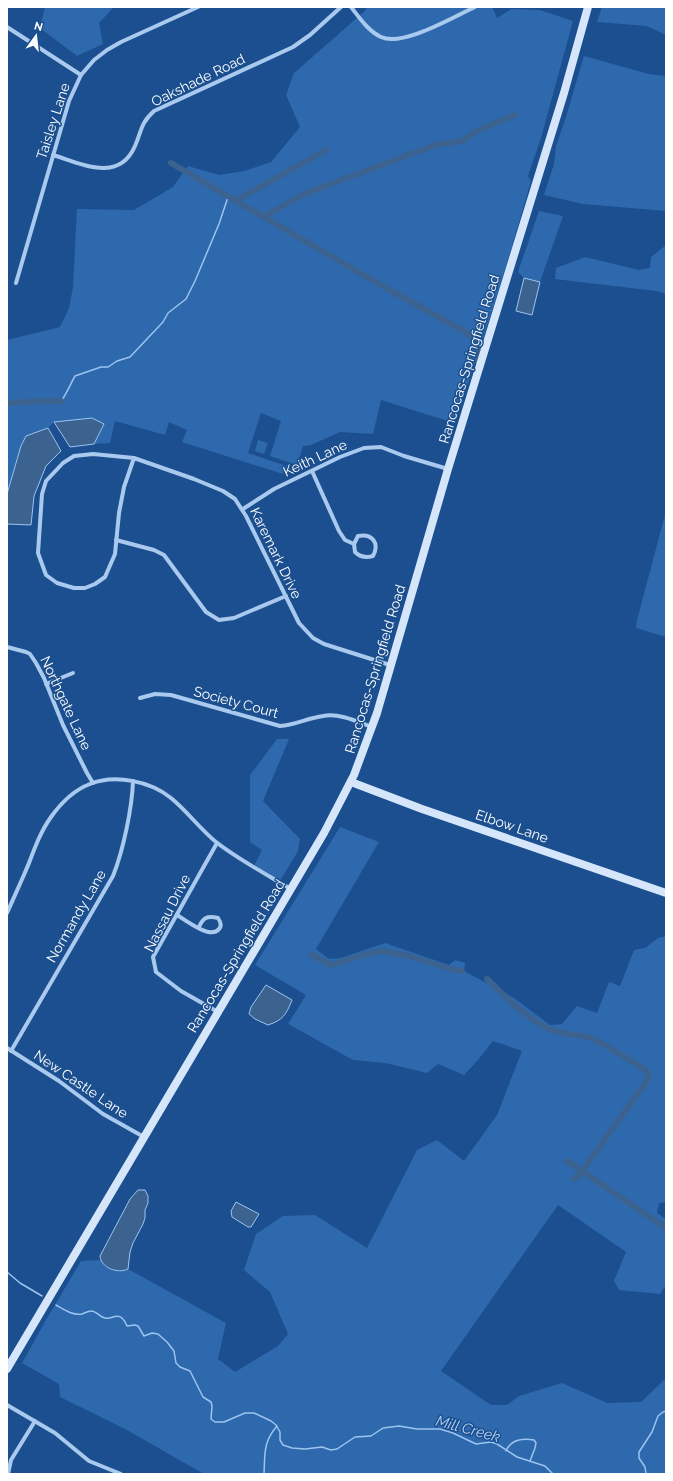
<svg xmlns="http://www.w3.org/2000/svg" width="673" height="1481" viewBox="0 0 673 1481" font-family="Raleway,sans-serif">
<rect width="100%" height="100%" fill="#1b4f8f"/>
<!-- green -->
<g fill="#2e69ad">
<path d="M45,7H114L99,23L103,44L77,56L40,28Z"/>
<path d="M367,7H492L497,18L511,9L540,10L573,21L541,138L528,176L531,181C508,262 483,343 454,423L381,400L373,434L340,432L311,445L303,446L297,465L270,456L281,421L261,413L248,453L286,466L283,474L182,442L187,430L169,422L165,435L115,421L110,443L94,444L103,424L54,422L48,428L26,436L21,446L7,494V340L60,327L69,308L73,287L77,209L134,210L173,187L188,166L219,175L244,171L271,162L300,127L286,95L294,73L366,10Z"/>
<path d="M602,7H666V35L647,26L597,22Z"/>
<path d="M584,56L649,74L666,76V211L583,204L544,195L554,164L556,146L565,120Z"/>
<path d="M539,211L563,216L540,282L524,278L518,272Z"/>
<path d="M666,245V294L656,291L555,279L556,268L585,257L639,270L650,268L651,257Z"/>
<path d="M258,440L268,443L264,454L255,451Z"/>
<path d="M666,511V637L636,628L637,620Z"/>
<path d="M277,739H289L263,801L300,839L298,851L280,881L254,866L262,850L250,842V775Z"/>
<path d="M340,827L379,842L316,949L329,959L341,958L385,943L449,965L455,960L465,963L464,971L514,998L550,1025L562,1024L577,1006L597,1013L609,982L620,986L634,950L645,948L658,938L666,936V1202L659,1203L657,1213L666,1219V1285L660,1294L619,1290L614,1281L626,1252L558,1205L441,1371L491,1405H507L519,1396L562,1383L607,1403L641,1402L666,1378V1474H204L125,1429L60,1397L59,1384L22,1363L46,1320L81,1261L100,1260L102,1262L125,1271L128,1269L226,1323L218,1359L235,1372L278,1346L288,1334L270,1292L244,1270L256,1234L283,1216L315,1215L367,1248L417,1150L437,1140L464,1161L497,1115L522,1051L493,1041L478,1060L464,1075L438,1064L427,1073L385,1063L353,1060L288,1024L306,995L255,965Z"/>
</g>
<!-- water -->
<g fill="#3c6290" stroke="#9cc4f0">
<path d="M524,278L540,282L532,315L516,311Z"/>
<path d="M92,418L104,424L94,444L70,447L54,422Z"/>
<path d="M48,428L61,451L46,466L34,496L31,525L7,524V494L21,446L26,436Z"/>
<path d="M266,985L292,1000C286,1015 283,1020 268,1025L255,1019L249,1014L251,1007Z"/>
<path d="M138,1190H145L148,1196V1203L145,1210V1218L143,1224L133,1243L130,1252L128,1269C118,1274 101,1268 100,1256L130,1199Z"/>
<path d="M236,1202L259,1214L251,1227H248L232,1217L231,1211Z"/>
</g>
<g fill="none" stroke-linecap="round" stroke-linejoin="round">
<!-- stream -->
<g stroke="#9cc4f0" stroke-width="1.5">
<path d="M61,401C65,397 72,381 75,376L101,367H108L117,361L130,357L163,322L168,313L186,299L195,281L219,224L228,197"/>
<path d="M7,1272L20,1283L42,1296"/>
<path d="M56,1305C63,1309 73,1316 82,1314C85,1313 88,1311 91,1311C97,1311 99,1317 105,1318C111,1320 116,1313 122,1318C124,1320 126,1323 127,1326L135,1325L138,1326L144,1336L152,1333L158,1334L167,1342L174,1351L176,1363L180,1367L190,1371L203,1397L211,1402L212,1406L211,1419L215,1422H224L245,1413H254L271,1421L276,1425L280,1432V1440L283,1445L292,1448L305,1449L322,1447L331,1450L337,1449L355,1437L371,1436L383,1428L399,1426L417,1429H440L453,1433L476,1444L491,1442L497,1444L517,1457L545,1466L553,1474"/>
<path d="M506,1451C511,1439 522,1438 534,1440L536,1443L535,1448L530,1461"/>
<path d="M264,1474C265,1454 263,1442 277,1426"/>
<path d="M646,1474L645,1467L639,1458V1452L652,1432L658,1416L663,1412L666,1411"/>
</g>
<!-- canal -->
<g stroke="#3c6290" stroke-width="6">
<path d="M171,163L386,288L464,331L480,343L477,361"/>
<path d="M235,201L326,150"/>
<path d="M263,217L302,195L328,185L438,144L463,141L476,131L515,115"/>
<path d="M7,403L46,401H61"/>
<path d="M312,955L331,965L366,954L382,951L409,956L454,970L462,971"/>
<path d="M487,979C506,997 528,1020 552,1030C563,1035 576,1034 588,1037C597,1040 642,1066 648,1073V1079L580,1174L574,1179"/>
<path d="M567,1161L666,1228"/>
</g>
<!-- street -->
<g stroke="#a9c9ee" stroke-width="4">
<path d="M351,7C359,17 368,31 381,37C403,47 453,17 475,7"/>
<path d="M7,27L81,75"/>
<path d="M53,155C82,164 119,183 135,146C142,130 140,124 154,111L293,47L310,35L341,7"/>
<path d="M16,283L69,101L81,75L94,60L107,50L121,42L198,7"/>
<path d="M134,458L124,487L119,513L115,554L105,577L95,584L85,588H74L57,583L46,575L38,553L42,494L46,481L63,463L74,456L93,454L134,458L194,479L223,491L235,499L246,516L299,623L313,638L324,644L390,665"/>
<path d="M312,471L339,531L345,540L354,544L358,536C372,533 380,543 373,556C366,558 360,557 355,552L354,544"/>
<path d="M243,509L274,489L340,457L364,448L381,447L404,456L448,469"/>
<path d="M116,540L154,550L164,555L206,612L219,620L234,618L286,596"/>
<path d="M7,647L26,652L30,654L36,663L44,678L63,725L87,773L93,783"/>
<path d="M46,684L73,673"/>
<path d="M140,698L155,694L171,695L280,726C295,725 308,718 323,716C339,713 356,721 372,727"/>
<path d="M217,843L153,957L156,972L181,991L218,1012"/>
<path d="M7,913C14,897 22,880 29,863C35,847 41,831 51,817C61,803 74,790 90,784C115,774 150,781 171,798C187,811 200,829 216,842C239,860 266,874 291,889"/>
<path d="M177,915C185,920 211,940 219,929C222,926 220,921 218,918C207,915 203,918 199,927"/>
<path d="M7,1048L59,1081L103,1114L144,1137"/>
<path d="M11,1051L113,876C123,851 132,809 133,781"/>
<path d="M7,1405L55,1433L89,1461L121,1474"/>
<path d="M8,1474L11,1460L35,1421"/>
</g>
<!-- secondary -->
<g stroke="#d6e6fa" stroke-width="8">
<path d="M351,782L422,809L666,893"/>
<path d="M7,1369L324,833L354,775L377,713L448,469L564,93L588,7"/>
</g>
</g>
<g text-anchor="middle" stroke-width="3" stroke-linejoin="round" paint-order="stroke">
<!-- street labels -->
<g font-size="14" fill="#fff" stroke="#1b4f8f">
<text transform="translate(198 80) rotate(-26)" y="5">Oakshade Road</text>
<text transform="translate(53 121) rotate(-72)" y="5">Taisley Lane</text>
<text transform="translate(469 359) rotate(-73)" y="5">Rancocas-Springfield Road</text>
<text transform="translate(315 458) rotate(-25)" y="5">Keith Lane</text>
<text transform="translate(276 553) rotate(64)" y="5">Karemark Drive</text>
<text transform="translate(375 669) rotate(-73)" y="5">Rancocas-Springfield Road</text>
<text transform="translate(236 702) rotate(15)" y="5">Society Court</text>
<text transform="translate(66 703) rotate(65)" y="5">Northgate Lane</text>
<text transform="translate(512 826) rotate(19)" y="5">Elbow Lane</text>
<text transform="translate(167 913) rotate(-63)" y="5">Nassau Drive</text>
<text transform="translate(76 916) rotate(-60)" y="5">Normandy Lane</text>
<text transform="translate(236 956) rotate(-59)" y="5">Rancocas-Springfield Road</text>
<text transform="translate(81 1084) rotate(34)" y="5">New Castle Lane</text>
</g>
<!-- water labels -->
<g font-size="15" font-style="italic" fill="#b5d3f5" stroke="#1b4f8f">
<text transform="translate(468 1429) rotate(15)" y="5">Mill Creek</text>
</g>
</g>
<!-- border -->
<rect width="673" height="1481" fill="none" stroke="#ffffff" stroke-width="16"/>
<!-- north arrow -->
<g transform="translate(36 36) rotate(15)" stroke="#1b4f8f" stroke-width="3" paint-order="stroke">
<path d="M0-3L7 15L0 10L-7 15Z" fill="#ffffff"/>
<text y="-6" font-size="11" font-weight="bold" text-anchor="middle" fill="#ffffff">N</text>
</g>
</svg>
